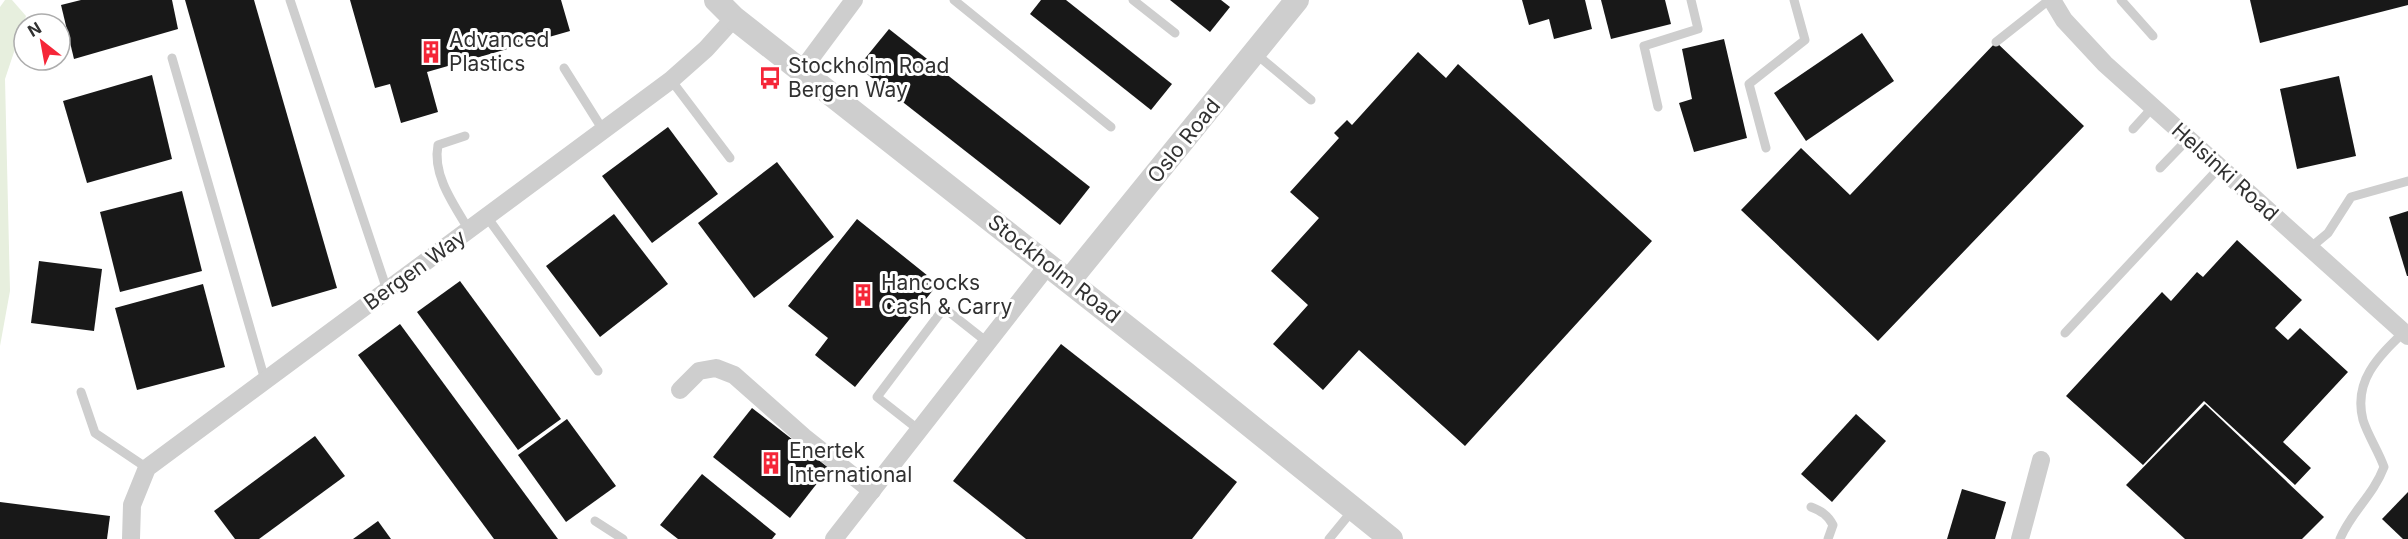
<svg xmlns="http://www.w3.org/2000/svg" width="2408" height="539" viewBox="0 0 2408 539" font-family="Inter,sans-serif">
<rect width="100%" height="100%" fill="#fff"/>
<!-- green -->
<path fill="#e7efde" d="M5,0H12L26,16L5,79L10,291L0,346V7Z"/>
<!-- building -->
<g fill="#181818">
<path d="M81,0H172L178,29L74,59L61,5Z"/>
<path d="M185,0H254L337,288L272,307Z"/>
<path d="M350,0H561L570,31L427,72L438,112L401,123L390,84L375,88Z"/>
<path d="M1041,0H1066L1172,84L1151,110L1030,14Z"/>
<path d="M1170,0H1221L1230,7L1210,32Z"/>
<path d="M1522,0H1585L1592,29L1554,39L1549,19L1529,25Z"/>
<path d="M1601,0H1665L1671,24L1611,39Z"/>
<path d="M2250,0H2408V5L2260,43Z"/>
<path d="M889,29L1090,187L1060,225L858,67Z"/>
<path d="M1862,33L1894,81L1806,141L1774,93Z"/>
<path d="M1724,39L1747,138L1694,152L1679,103L1692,99L1682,49Z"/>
<path d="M1996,42L2084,126L1878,341L1741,210L1801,148L1850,195Z"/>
<path d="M1418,52L1446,78L1458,64L1652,241L1465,446L1359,350L1323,390L1273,344L1308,305L1271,271L1319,218L1290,192L1339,138L1334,133L1347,120L1352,125Z"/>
<path d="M152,75L172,159L87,183L63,101Z"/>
<path d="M2339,76L2356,156L2297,169L2280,89Z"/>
<path d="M668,127L718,194L652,243L602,176Z"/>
<path d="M777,162L834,237L754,298L698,223Z"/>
<path d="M182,191L202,271L120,292L100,212Z"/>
<path d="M2408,211V276H2407L2389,217Z"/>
<path d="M614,214L668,284L600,337L546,266Z"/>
<path d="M857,219L938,284L855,387L815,355L828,338L788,306Z"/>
<path d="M2237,240L2302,300L2275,328L2288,340L2300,328L2348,372L2283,442L2311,468L2295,485L2204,401L2143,465L2066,396L2162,292L2171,301L2197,272L2203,277Z"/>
<path d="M39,261L102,269L94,331L31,323Z"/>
<path d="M460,281L561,419L518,450L417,312Z"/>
<path d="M203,284L225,367L137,390L115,308Z"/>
<path d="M400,324L558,539H494L358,355Z"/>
<path d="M1061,344L1237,482L1192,539H1026L953,481Z"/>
<path d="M2205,404L2324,517L2302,539H2185L2126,485Z"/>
<path d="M752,408L829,468L790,518L713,457Z"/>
<path d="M1856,414L1886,441L1832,502L1801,474Z"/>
<path d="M567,419L616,486L566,522L518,455Z"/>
<path d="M315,436L345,476L259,539H235L214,511Z"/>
<path d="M702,474L776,534L772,539H678L660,525Z"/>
<path d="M1962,489L2006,502L1995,539H1947Z"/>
<path d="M2408,492V539H2403L2382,519Z"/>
<path d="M0,502L110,516L107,539H0Z"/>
<path d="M378,521L391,539H353Z"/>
</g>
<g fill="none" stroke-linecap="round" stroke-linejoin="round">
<!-- service -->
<g stroke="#cecece" stroke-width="9">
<path d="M290,0L387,290"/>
<path d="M954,0L1111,127"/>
<path d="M1133,0L1175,33"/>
<path d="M2121,0L2153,36"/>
<path d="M1996,42L2049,0"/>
<path d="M1256,54L1311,100"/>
<path d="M172,58L265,380"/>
<path d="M564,68L603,130"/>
<path d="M671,80L730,158"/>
<path d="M1658,107L1644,46L1698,29L1691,0"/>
<path d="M2133,129L2153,107"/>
<path d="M465,136L438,145C432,175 454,205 469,230"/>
<path d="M1766,148L1749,84L1805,40L1794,0"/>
<path d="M2160,168L2188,139"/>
<path d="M487,217L598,371"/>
<path d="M2310,248L2328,233L2351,197L2408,181"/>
<path d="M2065,333L2220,167"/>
<path d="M81,392L95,433L147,468"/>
<path d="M919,430L877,397L944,308L987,342"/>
<path d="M1811,507C1821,511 1828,515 1833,525L1828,539"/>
<path d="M595,521L623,539"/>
<path d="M1329,539L1352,511"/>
<path d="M2340,539C2351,512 2373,496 2384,467C2379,452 2368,436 2363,420C2353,381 2378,357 2404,332"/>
</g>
<!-- minor -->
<g stroke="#cecece" stroke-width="18">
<path d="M2052,0L2064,20L2105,64L2408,336"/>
<path d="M802,70L854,0"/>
<path d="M680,390L699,371L716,368L734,375L804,437L872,491"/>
<path d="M131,539L132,505L147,468L671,80L706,49L734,18"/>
<path d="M834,539L1048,265"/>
<path d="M2020,539L2041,460"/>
</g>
<!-- tertiary -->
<g stroke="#cecece" stroke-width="24">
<path d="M716,0L734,18L1185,373L1391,539"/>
<path d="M1069,281L1297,0"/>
</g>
</g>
<!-- icons -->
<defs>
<g id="building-bare" transform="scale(1.8)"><path d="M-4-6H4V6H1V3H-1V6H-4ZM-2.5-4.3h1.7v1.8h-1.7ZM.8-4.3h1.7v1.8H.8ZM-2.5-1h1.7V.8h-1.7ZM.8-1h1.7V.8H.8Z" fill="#f52638" stroke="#fff" stroke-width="2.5" paint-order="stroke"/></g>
<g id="bus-bare" transform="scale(1.8)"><path d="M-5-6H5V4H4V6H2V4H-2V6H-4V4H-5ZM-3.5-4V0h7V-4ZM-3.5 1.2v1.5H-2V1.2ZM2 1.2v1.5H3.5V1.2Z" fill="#f52638" stroke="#fff" stroke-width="2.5" paint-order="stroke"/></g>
</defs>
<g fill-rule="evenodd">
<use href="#building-bare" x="431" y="52"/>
<use href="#bus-bare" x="770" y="78"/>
<use href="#building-bare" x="863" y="295"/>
<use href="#building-bare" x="771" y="463"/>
</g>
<g text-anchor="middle" stroke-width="6" stroke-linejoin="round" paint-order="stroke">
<!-- poi labels -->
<g font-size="21" fill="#313131" stroke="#fff" text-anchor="start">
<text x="449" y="47">Advanced<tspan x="449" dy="24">Plastics</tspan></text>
<text x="788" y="73">Stockholm Road<tspan x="788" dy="24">Bergen Way</tspan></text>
<text x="881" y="290">Hancocks<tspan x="881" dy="24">Cash &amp; Carry</tspan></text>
<text x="789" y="458">Enertek<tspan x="789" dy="24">International</tspan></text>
</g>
<!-- street labels -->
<g font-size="21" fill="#313131" stroke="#fff">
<text transform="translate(1184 141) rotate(-51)" y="7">Oslo Road</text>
<text transform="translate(2225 172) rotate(42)" y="7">Helsinki Road</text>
<text transform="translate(1054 269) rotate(38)" y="7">Stockholm Road</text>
<text transform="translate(415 270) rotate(-36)" y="7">Bergen Way</text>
</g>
</g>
<!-- north arrow -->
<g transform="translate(42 42) rotate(329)"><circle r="28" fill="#ffffff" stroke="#adadad" stroke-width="1.5"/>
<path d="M0-4.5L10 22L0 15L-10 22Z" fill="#f52638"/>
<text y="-9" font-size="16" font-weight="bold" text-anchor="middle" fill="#313131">N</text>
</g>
</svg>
